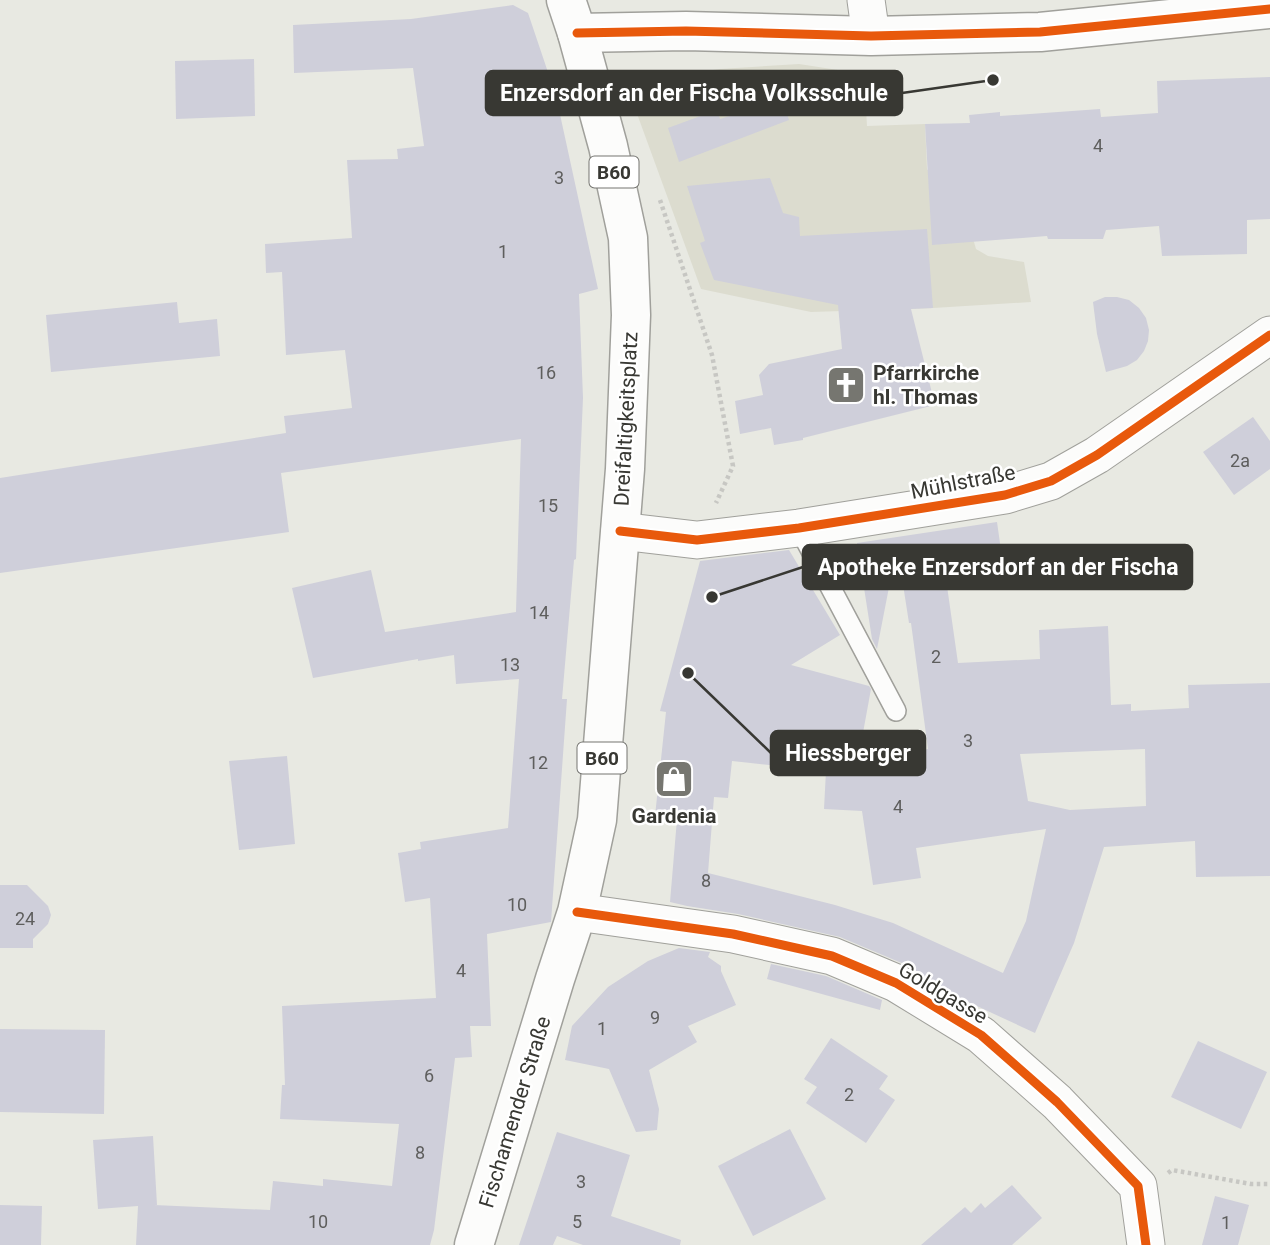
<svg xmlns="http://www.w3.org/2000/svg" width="1270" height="1245" viewBox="0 0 1270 1245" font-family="Roboto,sans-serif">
<rect width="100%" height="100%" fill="#e8e9e2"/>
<!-- built -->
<path fill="#dcdccf" d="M799,64L864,74L867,126L925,124L927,169L974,242L976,249L988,256L1024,262L1031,302L933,308L811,312L701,289L636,111L663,77L720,69Z"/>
<!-- building -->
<g fill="#cfcfda" fill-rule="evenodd">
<path d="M513,5L528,13L556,96L598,289L579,294L583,398L576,559L574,560L562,699H567L551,922L487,934L491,1026H470L472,1057L455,1058L434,1230L430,1245H136L138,1206L98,1209L93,1140L153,1136L157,1205H154L270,1210L273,1181L323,1186V1179L392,1186L399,1124L280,1119L282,1085H285L282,1006L436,998L430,898L405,902L398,853L421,849L420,842L508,828L519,679L456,684L454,655L418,661V659L313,678L292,588L371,570L385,632L516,612L521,439L281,473L289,532L0,573V478L286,433L284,416L352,408L345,350L286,355L282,272L266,273L265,244L352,238L347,160L398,159L397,149L424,146L413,68L294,73L293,25L411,19Z"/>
<path d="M254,59L255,116L176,119L175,61Z"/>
<path d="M1270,77V219L1247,220V254L1162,256L1159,226L1106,230L1103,239H1048L1047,236L932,245L925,124L970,123L969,115L1000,112V116L1100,109L1101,117L1158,113L1157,81Z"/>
<path d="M782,99L789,120L679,162L668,128L717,110L720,119Z"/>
<path d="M770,178L783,213L799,217L800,236L927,229L933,308L911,309L935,405L803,438V440L774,445L771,428L740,434L735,401L763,395L759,375L769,364L842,349L838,305L714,280L700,243L705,241L687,186Z"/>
<path d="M1105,297H1117L1129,300L1139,308L1146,318L1149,330L1148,341L1144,351L1137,360L1127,366L1106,372L1097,334L1093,302Z"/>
<path d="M177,302L179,323L217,319L220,356L51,372L46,315Z"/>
<path d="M1253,417L1270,441V469L1234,495L1203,452Z"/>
<path d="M997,522L1005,578L947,586L958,663L1040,659L1039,630L1108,626L1111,705L1131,704V711L1189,708L1188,685L1270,683V876L1196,877L1195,841L1104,847L1074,943L1035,1033L964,1000L904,964L840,937L738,914L687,906L670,902L677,819L655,816L666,712L660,711L700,561L789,550L840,635L791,665L869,686L871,689L858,760L928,749L911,623H909L897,546L877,649L872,639L857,543ZM1145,749L1146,806L1070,810L1028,801L1020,754ZM732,761L826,771L824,809L862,811L873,885L921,878L916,848L1046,829L1026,921L1003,973L893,923L835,905L708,873L714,797L728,798Z"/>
<path d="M287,756L295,844L239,850L229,761Z"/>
<path d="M0,885H27L48,906L51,915L48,924L33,939V948H0Z"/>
<path d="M679,948L710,952L708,957L721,966V971L736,1005L688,1026L697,1042L649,1070L659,1109L657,1130L636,1132L609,1069L565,1060L572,1026L608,987L648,961Z"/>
<path d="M771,964L826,976L882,1000L880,1010L767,979Z"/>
<path d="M0,1029L105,1030L104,1114L0,1112Z"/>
<path d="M831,1038L888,1076L879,1089L895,1100L866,1143L806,1103L817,1087L804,1079Z"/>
<path d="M1198,1041L1267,1072L1241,1129L1171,1097Z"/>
<path d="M790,1129L826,1199L753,1236L718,1166Z"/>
<path d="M557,1132L630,1155L611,1216L681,1240L680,1245H583L557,1236L553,1245H519Z"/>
<path d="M1012,1185L1042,1218L1012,1245H921L965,1207L971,1213L981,1203L985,1208Z"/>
<path d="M1215,1196L1249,1205L1238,1245H1202Z"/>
<path d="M0,1205L42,1206L41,1245H0Z"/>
</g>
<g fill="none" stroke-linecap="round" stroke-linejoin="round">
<!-- service casing -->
<g stroke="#a0a09b" stroke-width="22">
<path id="service" d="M799,528L896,711"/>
</g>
<!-- minor casing -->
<g stroke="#a0a09b" stroke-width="39">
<g id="minor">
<path d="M866,0L871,36"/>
<path d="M620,531L697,540L799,528L1005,495L1051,481L1097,455L1270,335"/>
<path d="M577,912L733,934L832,956L896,983L981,1035L1057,1102L1138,1186L1146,1245"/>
</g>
</g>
<!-- tertiary casing -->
<g stroke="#a0a09b" stroke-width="41">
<path id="tertiary" d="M577,33L686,31L871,36L1040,32L1270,9"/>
</g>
<!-- primary casing -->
<g stroke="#a0a09b" stroke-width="41">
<path id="primary" d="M474,1245L555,979L577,912L597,820L625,469L631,315L628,238L608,146L577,33L566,0"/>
</g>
<!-- path -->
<g stroke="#c7c7c3" stroke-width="4.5" stroke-dasharray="3.5 3.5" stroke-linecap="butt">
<path d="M660,200L712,355L733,466L716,503"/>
<path d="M1168,1173L1172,1170L1251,1184H1270"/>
</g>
<!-- service -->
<use href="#service" stroke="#fcfcfb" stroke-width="19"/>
<!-- minor -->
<use href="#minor" stroke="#fcfcfb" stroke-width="37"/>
<!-- tertiary -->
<use href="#tertiary" stroke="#fcfcfb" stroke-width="38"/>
<!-- primary -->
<use href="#primary" stroke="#fcfcfb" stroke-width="38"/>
<!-- cycleway casing -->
<g stroke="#fff" stroke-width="13">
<g id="cycleway">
<path d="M577,33L686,31L871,36L1040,32L1270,9"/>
<path d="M620,531L697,540L799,528L1005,495L1051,481L1097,455L1270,335"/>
<path d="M577,912L733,934L832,956L896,983L981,1035L1057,1102L1138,1186L1146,1245"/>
</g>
</g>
<!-- cycleway -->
<use href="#cycleway" stroke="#e8590c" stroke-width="9"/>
</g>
<!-- icons -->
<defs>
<g id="church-square" transform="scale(2.0125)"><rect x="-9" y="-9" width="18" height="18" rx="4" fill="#767670" stroke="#fff"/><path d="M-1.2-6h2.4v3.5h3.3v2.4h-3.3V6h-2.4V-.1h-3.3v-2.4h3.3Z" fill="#fff"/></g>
<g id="shop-square" transform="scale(2.0125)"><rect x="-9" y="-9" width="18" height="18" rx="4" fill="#767670" stroke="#fff"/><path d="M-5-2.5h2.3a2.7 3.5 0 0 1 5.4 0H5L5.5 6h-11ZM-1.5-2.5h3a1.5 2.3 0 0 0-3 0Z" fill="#fff"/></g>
</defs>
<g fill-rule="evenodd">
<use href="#church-square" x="846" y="385"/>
<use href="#shop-square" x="674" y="779"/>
</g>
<g text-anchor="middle" stroke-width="5" stroke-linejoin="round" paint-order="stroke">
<!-- number labels -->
<g font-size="18" fill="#5e5e5d">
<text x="1098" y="152">4</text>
<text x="559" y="184">3</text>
<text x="503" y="258">1</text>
<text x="546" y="379">16</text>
<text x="1240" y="467">2a</text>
<text x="548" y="512">15</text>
<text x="539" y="619">14</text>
<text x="936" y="663">2</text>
<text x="510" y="671">13</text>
<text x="968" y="747">3</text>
<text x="538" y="769">12</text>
<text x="898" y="813">4</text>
<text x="706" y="887">8</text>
<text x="517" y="911">10</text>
<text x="25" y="925">24</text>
<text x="461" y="977">4</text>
<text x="655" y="1024">9</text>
<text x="602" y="1035">1</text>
<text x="429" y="1082">6</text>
<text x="849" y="1101">2</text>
<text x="420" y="1159">8</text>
<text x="581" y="1188">3</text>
<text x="318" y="1228">10</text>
<text x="577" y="1228">5</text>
<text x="1226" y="1229">1</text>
</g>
<!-- shield labels -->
<g fill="#fff" stroke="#747470" stroke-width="2">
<rect x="589.5" y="156.5" width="49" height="31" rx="5"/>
<rect x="577.5" y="742.5" width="49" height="31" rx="5"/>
</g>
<g font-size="19" font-weight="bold" fill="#383833">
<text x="614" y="179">B60</text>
<text x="602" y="765">B60</text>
</g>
<!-- poi labels -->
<g font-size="21" font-weight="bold" fill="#383833" stroke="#fff" text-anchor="start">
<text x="873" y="380">Pfarrkirche<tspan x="873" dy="24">hl. Thomas</tspan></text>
<text x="674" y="823" text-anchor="middle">Gardenia</text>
</g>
<!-- street labels -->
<g font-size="21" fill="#383833" stroke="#fff">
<text transform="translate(626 419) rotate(-87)" y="7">Dreifaltigkeitsplatz</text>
<text transform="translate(963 482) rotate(-11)" y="7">Mühlstraße</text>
<text transform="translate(943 993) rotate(31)" y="7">Goldgasse</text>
<text transform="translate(515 1112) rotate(-73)" y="7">Fischamender Straße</text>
</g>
</g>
<!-- callouts -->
<path fill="none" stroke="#383833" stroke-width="2.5" d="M993 80L902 93M712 597L803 567M688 673L771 753"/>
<g fill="#383833" stroke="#fff" stroke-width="2.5">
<circle cx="993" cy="80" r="7"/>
<circle cx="712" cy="597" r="7"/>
<circle cx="688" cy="673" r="7"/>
</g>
<g fill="#383833" stroke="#383833" stroke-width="2.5">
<rect x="486" y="71" width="416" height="44" rx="7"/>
<rect x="803" y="545" width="389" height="44" rx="7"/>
<rect x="771" y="731" width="154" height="44" rx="7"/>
</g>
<g font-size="23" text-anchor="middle" font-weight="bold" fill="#fff">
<text x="694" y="101">Enzersdorf an der Fischa Volksschule</text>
<text x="998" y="575">Apotheke Enzersdorf an der Fischa</text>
<text x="848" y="761">Hiessberger</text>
</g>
</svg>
